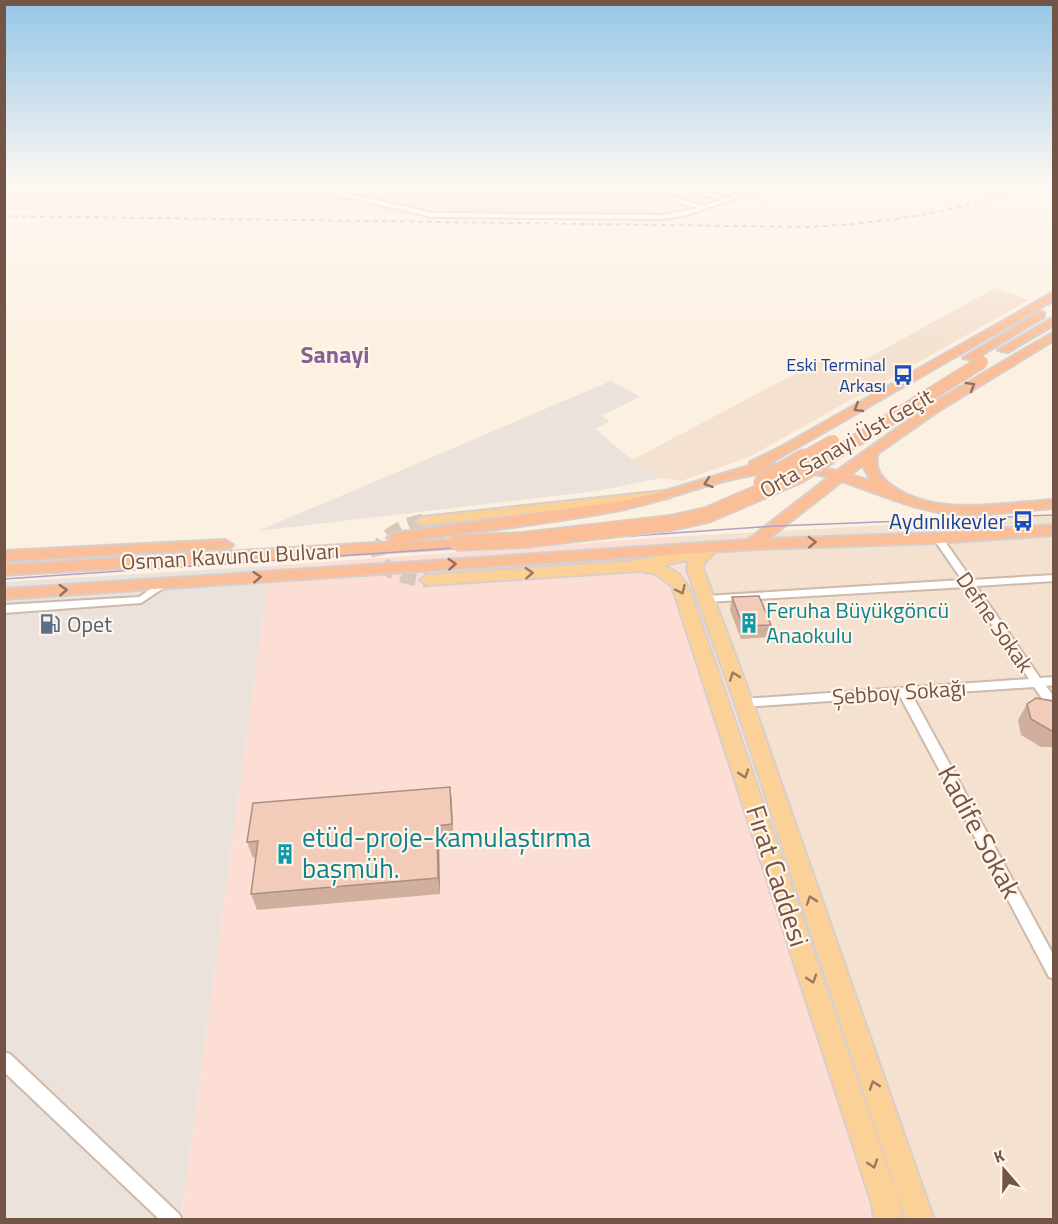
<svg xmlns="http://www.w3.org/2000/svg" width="1058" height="1224" viewBox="0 0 1058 1224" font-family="'Titillium Web',sans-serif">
<rect width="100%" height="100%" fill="#fcf0e1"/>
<!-- residential -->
<g fill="#f4e1cf">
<path d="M5,184H783L678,220L267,211L5,209Z"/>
<path d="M995,288L1029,300L747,458L681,481L662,478L632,460L823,359L846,370Z"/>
<path d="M1053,516V1219H904L896,1183L670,537Z"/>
</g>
<!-- commercial -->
<path fill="#fdded4" d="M670,537L896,1183L904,1219L181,1220L270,566Z"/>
<!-- industrial -->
<g fill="#ebe2dc">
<path d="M611,381L640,397L601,416L610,421L595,429L632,460L662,478L596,491L258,531Z"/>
<path d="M270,566L181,1219L5,1220V582Z"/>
</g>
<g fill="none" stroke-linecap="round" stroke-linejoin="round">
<!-- primary-tunnel -->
<path stroke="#dac9bb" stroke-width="15" stroke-dasharray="15 8" stroke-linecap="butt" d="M423,521C361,536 365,576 428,580"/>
<!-- minor casing -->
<g stroke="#cfb9ab" stroke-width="4">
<g id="minor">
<path d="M307,184L432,213L664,215L697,208L625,184H631L703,206L722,200L666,184H674L727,198L768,184H775L690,214L664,219L432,217L305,187Z"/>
<path d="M938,535L941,536L972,580L1054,575V581L976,586L1040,678L1054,677V685L1046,686L1054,697V711L1050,710L1034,687L912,695L1054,956V979L1049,977L900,696L744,707L740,706L738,703L740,700L744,699L1029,679L966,587L706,602L701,599L706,596L962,580L933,538Z"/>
<path d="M164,580L169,583L168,585L141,603L4,613V605L139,597Z"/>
<path d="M4,1052L10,1054L179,1214L182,1220H160L4,1072Z"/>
</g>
</g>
<!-- tertiary casing -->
<g stroke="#cfb9ab" stroke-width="2">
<path id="tertiary" d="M213,184H270L276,186L333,184L275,190L216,186Z"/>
</g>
<!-- primary casing -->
<g stroke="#d8cfcc" stroke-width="4">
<g id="primary">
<path d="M1030,184L1054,186V191L1031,186Z"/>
<path d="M664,491L671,495L669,498L423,525L416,521L423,517Z"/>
<path d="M707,547L715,552L704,563L703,569L753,703L934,1220H906L735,703L687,569L689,560L663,565L679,574L690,590L900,1204L902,1220H874L872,1204L672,586L656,574L640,571L428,585L420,580L428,575L632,561Z"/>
</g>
</g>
<!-- trunk casing -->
<g stroke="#d8cfcc" stroke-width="4">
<g id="trunk">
<path d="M1054,292V300L768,464H805L837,471L930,405L1054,332V340L938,411L878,453C874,465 878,474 887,482C931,519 1001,503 1054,500V508C1020,510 986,517 952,514C914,510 878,493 842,481L768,539L938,533L1054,525V535L938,543L754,549L4,599V589L748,540L829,477C756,457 685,498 615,511C545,524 475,532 406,541L461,540L464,543L461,546L456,548L4,575V565L392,542L387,538L395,533L616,502L659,493L749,466L750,462L783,446ZM863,465L871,481L850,475Z"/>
<path d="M1040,312L1044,313V317L973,360L963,358Z"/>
<path d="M1054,317V325L1008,352L998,350Z"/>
<path d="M225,540L233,545L230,548L4,561V551Z"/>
</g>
</g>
<!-- minor -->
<use href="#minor" fill="#fff" fill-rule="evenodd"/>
<!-- tertiary -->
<use href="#tertiary" fill="#fff" fill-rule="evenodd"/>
<!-- primary -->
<use href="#primary" fill="#fcd198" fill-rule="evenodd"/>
<!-- trunk -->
<use href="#trunk" fill="#fabe98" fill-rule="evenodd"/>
<!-- tram -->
<path stroke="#b2a0c5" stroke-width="1.5" d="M4,579L776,526L1054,515"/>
<!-- rail -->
<path stroke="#b2a0c5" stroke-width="2" stroke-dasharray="5 4" stroke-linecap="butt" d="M4,216L807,227C885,223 959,213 1031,184"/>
<!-- trunk-bridge-far1 casing -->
<g stroke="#d8cfcc" stroke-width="14" stroke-linecap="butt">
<g id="trunk-bridge-far1">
<path d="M803,458L833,441"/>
<path d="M828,458L982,362"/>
</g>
</g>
<!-- trunk-bridge casing -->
<g stroke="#d8cfcc" stroke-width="18" stroke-linecap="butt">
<g id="trunk-bridge">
<path d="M761,482L806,456"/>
<path d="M456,543L523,540L671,523L707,515L800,475L830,456"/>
</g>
</g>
<!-- trunk-bridge-far1 -->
<use href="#trunk-bridge-far1" stroke="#fabe98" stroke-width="12"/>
<!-- trunk-bridge -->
<use href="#trunk-bridge" stroke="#fabe98" stroke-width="15"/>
</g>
<!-- wall -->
<g fill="#d0af9e">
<path d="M732,597L771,625L768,637L741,639L730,610Z"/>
<path d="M1053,701V747H1041L1021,735L1018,720L1027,704Z"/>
<path d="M452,803L453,840L439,842L440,894L257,910L251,894L256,857L253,858L247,842Z"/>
</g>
<!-- shaded-wall -->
<g fill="#a98f81">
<path d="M450,787L452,803L453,840L452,824Z"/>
<path d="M437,826L439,842L440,894L438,878Z"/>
</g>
<!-- building -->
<g fill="#f2ccb8" stroke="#a98f81" stroke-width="1.5">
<path d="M759,596L771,625L743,626L732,597Z"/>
<path d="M1036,698L1053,701V731L1050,730L1031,719L1027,704Z"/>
<path d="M450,787L452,824L437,826L438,878L251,894L258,841L247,842L253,803Z"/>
</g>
<!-- one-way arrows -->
<defs><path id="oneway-chevron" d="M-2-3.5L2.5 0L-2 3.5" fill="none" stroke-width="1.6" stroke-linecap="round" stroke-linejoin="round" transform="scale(1.5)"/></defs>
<g stroke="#956f5c">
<use href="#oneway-chevron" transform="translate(971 386) rotate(-30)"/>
<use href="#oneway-chevron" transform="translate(858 408) rotate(149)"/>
<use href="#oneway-chevron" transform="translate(708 483) rotate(161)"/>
<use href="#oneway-chevron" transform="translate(812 542) rotate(-2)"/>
<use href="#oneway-chevron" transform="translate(452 564) rotate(-4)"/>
<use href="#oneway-chevron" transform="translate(257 577) rotate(-4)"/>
<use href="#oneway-chevron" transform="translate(63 590) rotate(-4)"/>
</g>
<g stroke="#9c7a60">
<use href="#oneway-chevron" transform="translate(529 573) rotate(-4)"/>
<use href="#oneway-chevron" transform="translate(681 590) rotate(65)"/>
<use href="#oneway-chevron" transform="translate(734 676) rotate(-110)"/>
<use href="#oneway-chevron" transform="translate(744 774) rotate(72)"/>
<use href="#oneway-chevron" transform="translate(811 900) rotate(-109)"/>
<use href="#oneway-chevron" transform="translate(812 979) rotate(72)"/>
<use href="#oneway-chevron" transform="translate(874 1085) rotate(-109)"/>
<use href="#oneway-chevron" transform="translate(873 1164) rotate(72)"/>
</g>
<!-- sky -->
<linearGradient id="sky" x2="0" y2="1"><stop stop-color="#94c6e7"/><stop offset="0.52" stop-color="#fef8f2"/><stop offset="1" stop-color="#fef8f2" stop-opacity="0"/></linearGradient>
<rect width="1058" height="355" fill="url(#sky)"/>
<!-- icons -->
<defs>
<g id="bus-bare" transform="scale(1.62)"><path d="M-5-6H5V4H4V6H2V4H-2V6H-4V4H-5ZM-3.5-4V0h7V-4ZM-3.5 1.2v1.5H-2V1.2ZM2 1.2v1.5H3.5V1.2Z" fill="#1a4fb4" stroke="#fff4e7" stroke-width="2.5" paint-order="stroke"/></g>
<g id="building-bare" transform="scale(1.62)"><path d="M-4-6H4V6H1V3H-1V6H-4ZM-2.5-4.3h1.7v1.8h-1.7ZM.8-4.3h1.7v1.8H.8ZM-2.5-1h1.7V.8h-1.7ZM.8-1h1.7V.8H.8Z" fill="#0f9aa8" stroke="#fff4e7" stroke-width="2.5" paint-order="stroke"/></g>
<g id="fuel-bare" transform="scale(1.62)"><path d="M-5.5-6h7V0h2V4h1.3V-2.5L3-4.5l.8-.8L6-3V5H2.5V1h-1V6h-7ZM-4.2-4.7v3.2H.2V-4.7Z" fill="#5c6f8a" stroke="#fff4e7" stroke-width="2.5" paint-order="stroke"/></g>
</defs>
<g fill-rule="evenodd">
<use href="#bus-bare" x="903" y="375"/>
<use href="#bus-bare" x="1023" y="521"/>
<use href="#building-bare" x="749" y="623"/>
<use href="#fuel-bare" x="50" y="624"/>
<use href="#building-bare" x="285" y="854"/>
</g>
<g text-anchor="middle" stroke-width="4.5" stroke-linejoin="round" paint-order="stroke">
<!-- far-transit labels -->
<g font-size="18" fill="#164399" stroke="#fff4e7" text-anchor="end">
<text x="886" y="371">Eski Terminal<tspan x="886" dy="21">Arkası</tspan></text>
</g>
<!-- street labels -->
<g font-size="22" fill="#735548" stroke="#fff4e7">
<text transform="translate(846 443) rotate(-30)" y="8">Orta Sanayi Üst Geçit</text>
<text transform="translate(230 556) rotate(-3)" y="8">Osman Kavuncu Bulvarı</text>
<text transform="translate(995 622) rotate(55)" y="8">Defne Sokak</text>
<text transform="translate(899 692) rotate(-4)" y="8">Şebboy Sokağı</text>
</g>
<!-- transit labels -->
<g font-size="22" fill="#164399" stroke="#fff4e7" text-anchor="end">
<text x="1006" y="529">Aydınlıkevler</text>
</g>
<!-- culture labels -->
<g font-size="22" fill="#0d838f" stroke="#fff4e7" text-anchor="start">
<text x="766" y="618">Feruha Büyükgöncü<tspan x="766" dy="25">Anaokulu</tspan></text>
</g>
<!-- service labels -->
<g font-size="22" fill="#4e5e75" stroke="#fff4e7" text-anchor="start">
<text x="67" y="632">Opet</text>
</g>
<!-- far-district labels -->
<g font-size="24" font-weight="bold" fill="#836397" stroke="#fff4e7">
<text x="335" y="363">Sanayi</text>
</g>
<!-- near-street labels -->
<g font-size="27" fill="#735548" stroke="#fff4e7">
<text transform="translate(979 832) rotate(62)" y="9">Kadife Sokak</text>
<text transform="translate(777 876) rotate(72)" y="9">Fırat Caddesi</text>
</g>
<!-- near-culture labels -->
<g font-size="27" fill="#0d838f" stroke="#fff4e7" text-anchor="start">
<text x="302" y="847">etüd-proje-kamulaştırma<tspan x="302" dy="31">başmüh.</tspan></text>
</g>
</g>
<!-- border -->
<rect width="1058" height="1224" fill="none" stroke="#735548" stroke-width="12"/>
<!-- north arrow -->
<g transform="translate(1004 1170) rotate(340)" stroke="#fff4e7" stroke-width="4.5" paint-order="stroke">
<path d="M0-4.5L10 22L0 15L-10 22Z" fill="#735548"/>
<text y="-9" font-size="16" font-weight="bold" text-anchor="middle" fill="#735548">K</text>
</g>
</svg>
